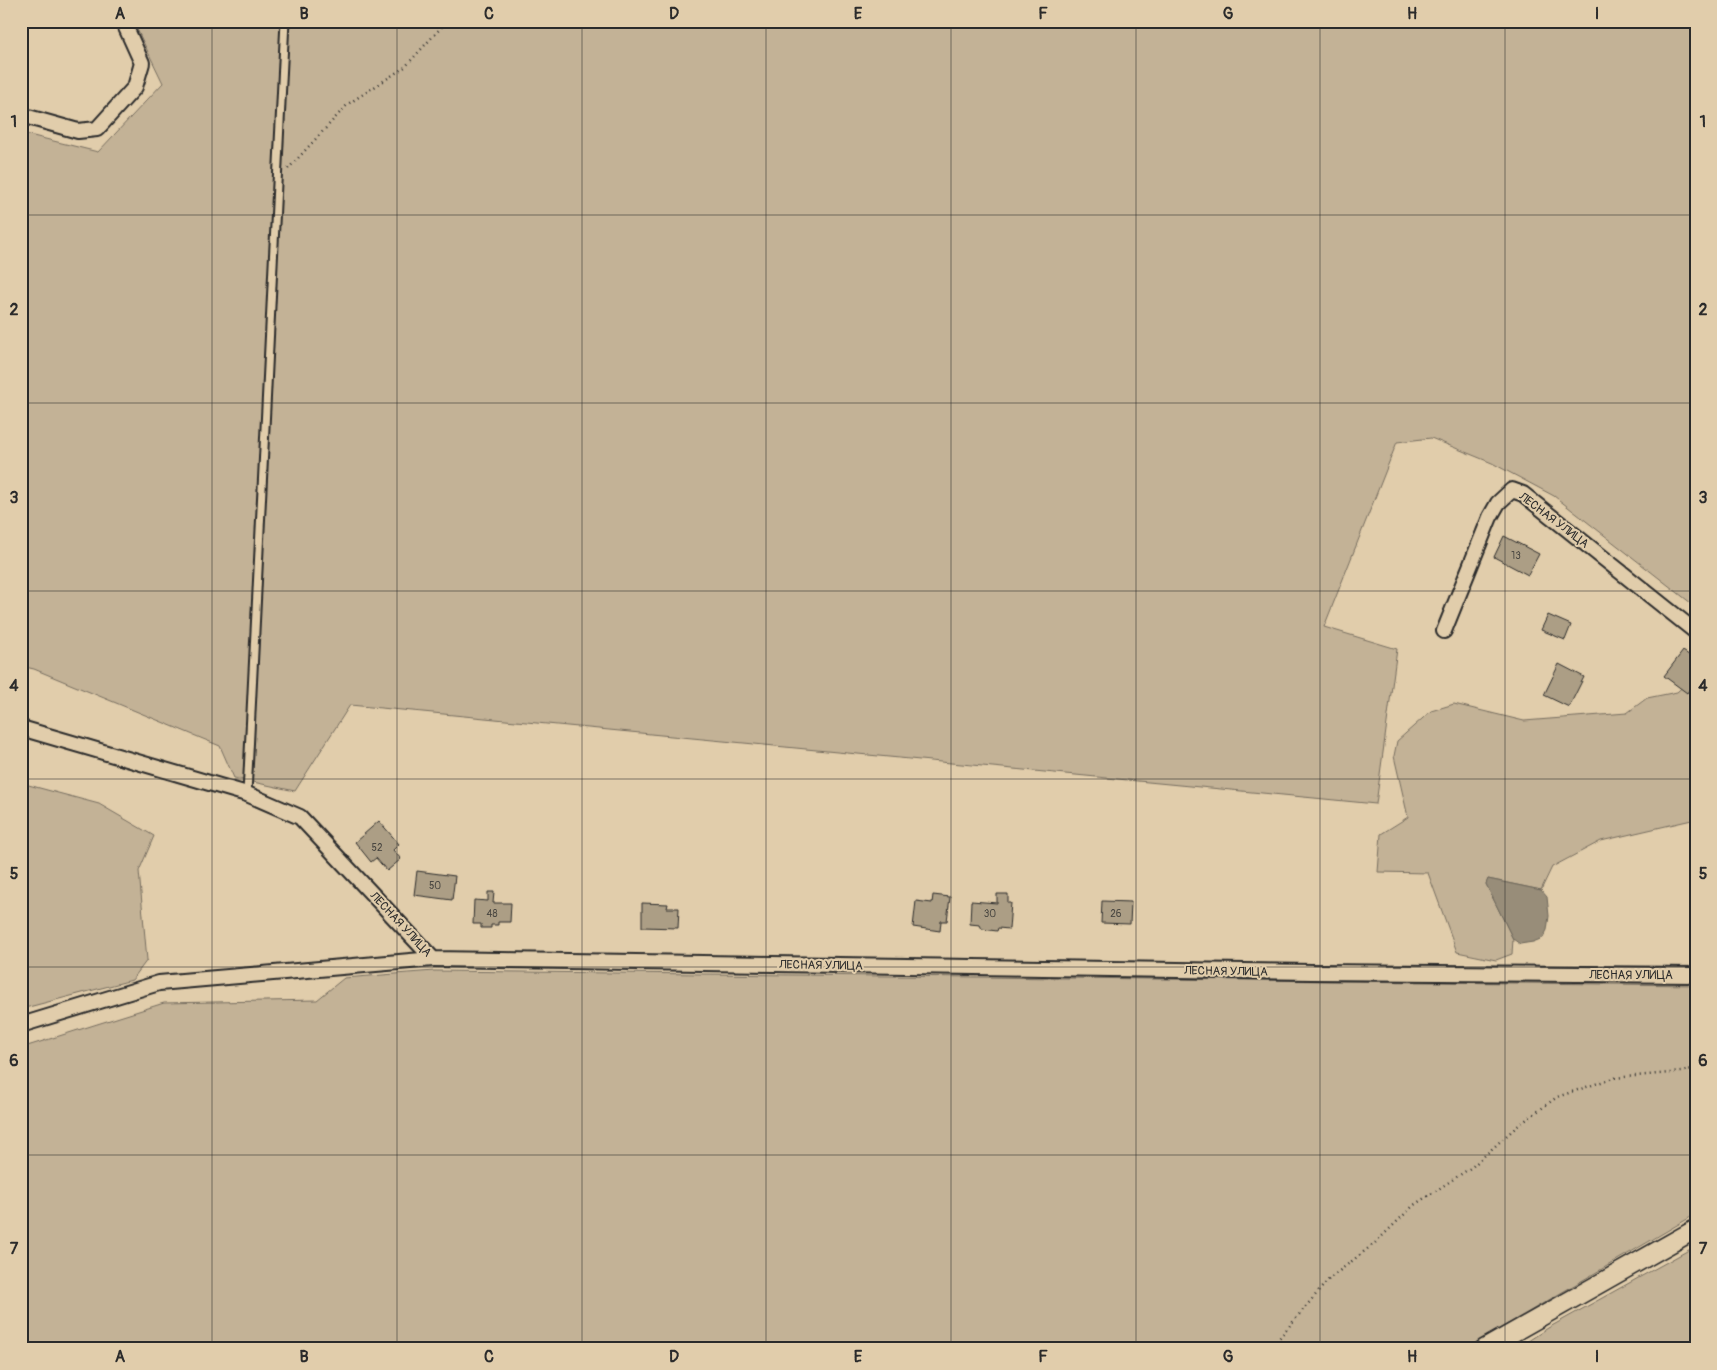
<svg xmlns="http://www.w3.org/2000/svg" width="1717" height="1370" viewBox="0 0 1717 1370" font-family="Pangolin,sans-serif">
<rect width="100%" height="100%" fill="#e1cdab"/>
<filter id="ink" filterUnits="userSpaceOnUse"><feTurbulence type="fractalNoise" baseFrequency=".02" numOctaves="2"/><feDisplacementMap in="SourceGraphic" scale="10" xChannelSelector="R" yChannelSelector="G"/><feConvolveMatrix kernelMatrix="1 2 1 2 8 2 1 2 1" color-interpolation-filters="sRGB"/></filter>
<g filter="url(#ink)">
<!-- green -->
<g fill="#c3b296" stroke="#776e60">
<path d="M133,21H1696V607L1554,496L1492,463L1431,438L1397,442L1324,627L1397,649L1376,804L350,705L295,791L234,778L220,746L34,669L21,666V133L98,152L163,83Z"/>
<path d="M1689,681L1696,682V819L1601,841L1552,867L1541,890L1488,879L1486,884L1513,939L1512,954L1496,960L1457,952L1428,873L1378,872L1381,834L1408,817L1394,756L1397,741L1431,711L1454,704L1524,721L1627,713L1647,698L1677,692Z"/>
<path d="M21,783L99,804L154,836L139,871L147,960L132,980L21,1009Z"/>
<path d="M434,971L1696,985V1214L1465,1349H21V1048L164,1003L317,1000L344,978Z"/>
<path d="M1696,1246V1349H1516L1548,1328Z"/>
</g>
<!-- water -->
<path fill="#988d79" stroke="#6c665a" d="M1488,879L1541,890L1547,897L1549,916L1547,930L1543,938L1533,942L1520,944L1513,939L1486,884Z"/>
<!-- building -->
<g fill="#ac9e85" stroke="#2b2b2b">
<path d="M1504,536L1539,554L1528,575L1494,557Z"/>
<path d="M1548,615L1571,625L1565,640L1541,630Z"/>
<path d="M1683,651L1696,660V680L1687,693L1664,676Z"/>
<path d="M1559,664L1584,677L1569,707L1544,695Z"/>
<path d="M379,821L399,844L393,850L401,859L387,871L376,858L371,862L355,842Z"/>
<path d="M417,871L455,876L452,900L414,895Z"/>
<path d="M488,892H494L493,903H511L510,922H498V925H491V928H481V924H473L474,900L488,901Z"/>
<path d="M997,894H1008V903H1011L1009,929L998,928L997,931L982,929L980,925L970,924L971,901L997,903Z"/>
<path d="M933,895L950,897L947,921H941L940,931L913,927L916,901L932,903Z"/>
<path d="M1102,901L1131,902L1130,924L1101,923Z"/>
<path d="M642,903L668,904L667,908H679L678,928L642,927Z"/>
</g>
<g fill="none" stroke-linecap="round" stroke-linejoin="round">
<!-- service casing -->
<g stroke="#2b2b2b" stroke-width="11">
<path id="service" d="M247,794L285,21"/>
</g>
<!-- minor casing -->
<g stroke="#2b2b2b" stroke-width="18">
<g id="minor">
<path d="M21,115L78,131L97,129L135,87L142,63L123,21"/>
<path d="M1444,631L1490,517L1498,503L1512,490L1523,494L1696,632"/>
<path d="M21,728L247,794L300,817L433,959L1312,972L1696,975"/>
<path d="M21,1025L159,983L433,959"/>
</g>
</g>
<!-- tertiary casing -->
<g stroke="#2b2b2b" stroke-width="21">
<path id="tertiary" d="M1484,1349L1696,1229"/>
</g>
<!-- path -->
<g stroke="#2b2b2b" stroke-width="2.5" stroke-dasharray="1 4" stroke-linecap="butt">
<path d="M288,169L348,104L405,67L447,21"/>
<path d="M1270,1349L1329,1279L1375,1243L1414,1205L1472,1167L1515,1128L1557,1097L1613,1078L1681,1072L1696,1068"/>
</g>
<!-- service -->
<use href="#service" stroke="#e1cdab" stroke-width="7"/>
<!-- minor -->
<use href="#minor" stroke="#e1cdab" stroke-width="14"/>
<!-- tertiary -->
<use href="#tertiary" stroke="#e1cdab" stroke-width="18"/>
</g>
</g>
<!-- grid -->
<path fill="none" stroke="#2b2b2b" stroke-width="1" stroke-opacity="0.55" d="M212,21V1349M397,21V1349M582,21V1349M766,21V1349M951,21V1349M1136,21V1349M1320,21V1349M1505,21V1349M21,215H1696M21,403H1696M21,591H1696M21,779H1696M21,967H1696M21,1155H1696"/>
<g text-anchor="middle" stroke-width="4" stroke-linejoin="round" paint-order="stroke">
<!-- number labels -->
<g font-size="10" fill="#4b4842">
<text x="1516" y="559">13</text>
<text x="377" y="851">52</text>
<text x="435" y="889">50</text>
<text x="492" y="917">48</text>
<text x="990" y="917">30</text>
<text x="1116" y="917">26</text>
</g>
<!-- street labels -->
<g font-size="12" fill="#2b2b2b" stroke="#e1cdab">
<text transform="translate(1554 520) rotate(37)" y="4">ЛЕСНАЯ УЛИЦА</text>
<text transform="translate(401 924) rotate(47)" y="4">ЛЕСНАЯ УЛИЦА</text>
<text transform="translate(821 965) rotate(1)" y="4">ЛЕСНАЯ УЛИЦА</text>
<text transform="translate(1226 971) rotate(1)" y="4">ЛЕСНАЯ УЛИЦА</text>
<text x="1631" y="979">ЛЕСНАЯ УЛИЦА</text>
</g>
</g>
<!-- margin -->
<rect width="1717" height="1370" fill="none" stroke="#e1cdab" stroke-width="55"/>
<rect x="28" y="28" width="1662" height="1314" fill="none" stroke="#2b2b2b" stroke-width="2"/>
<g font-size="16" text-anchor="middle" font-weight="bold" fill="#2b2b2b">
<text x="120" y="19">A</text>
<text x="304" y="19">B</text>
<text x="489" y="19">C</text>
<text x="674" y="19">D</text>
<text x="858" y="19">E</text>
<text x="1043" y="19">F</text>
<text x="1228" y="19">G</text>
<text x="1412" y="19">H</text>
<text x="1597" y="19">I</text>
<text x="14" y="127">1</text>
<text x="1703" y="127">1</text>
<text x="14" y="315">2</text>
<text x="1703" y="315">2</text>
<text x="14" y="503">3</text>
<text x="1703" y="503">3</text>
<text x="14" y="691">4</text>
<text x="1703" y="691">4</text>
<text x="14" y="879">5</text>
<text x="1703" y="879">5</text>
<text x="14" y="1066">6</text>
<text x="1703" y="1066">6</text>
<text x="14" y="1254">7</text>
<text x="1703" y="1254">7</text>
<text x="120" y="1362">A</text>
<text x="304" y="1362">B</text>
<text x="489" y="1362">C</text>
<text x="674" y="1362">D</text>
<text x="858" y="1362">E</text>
<text x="1043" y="1362">F</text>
<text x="1228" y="1362">G</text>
<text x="1412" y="1362">H</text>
<text x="1597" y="1362">I</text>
</g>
</svg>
